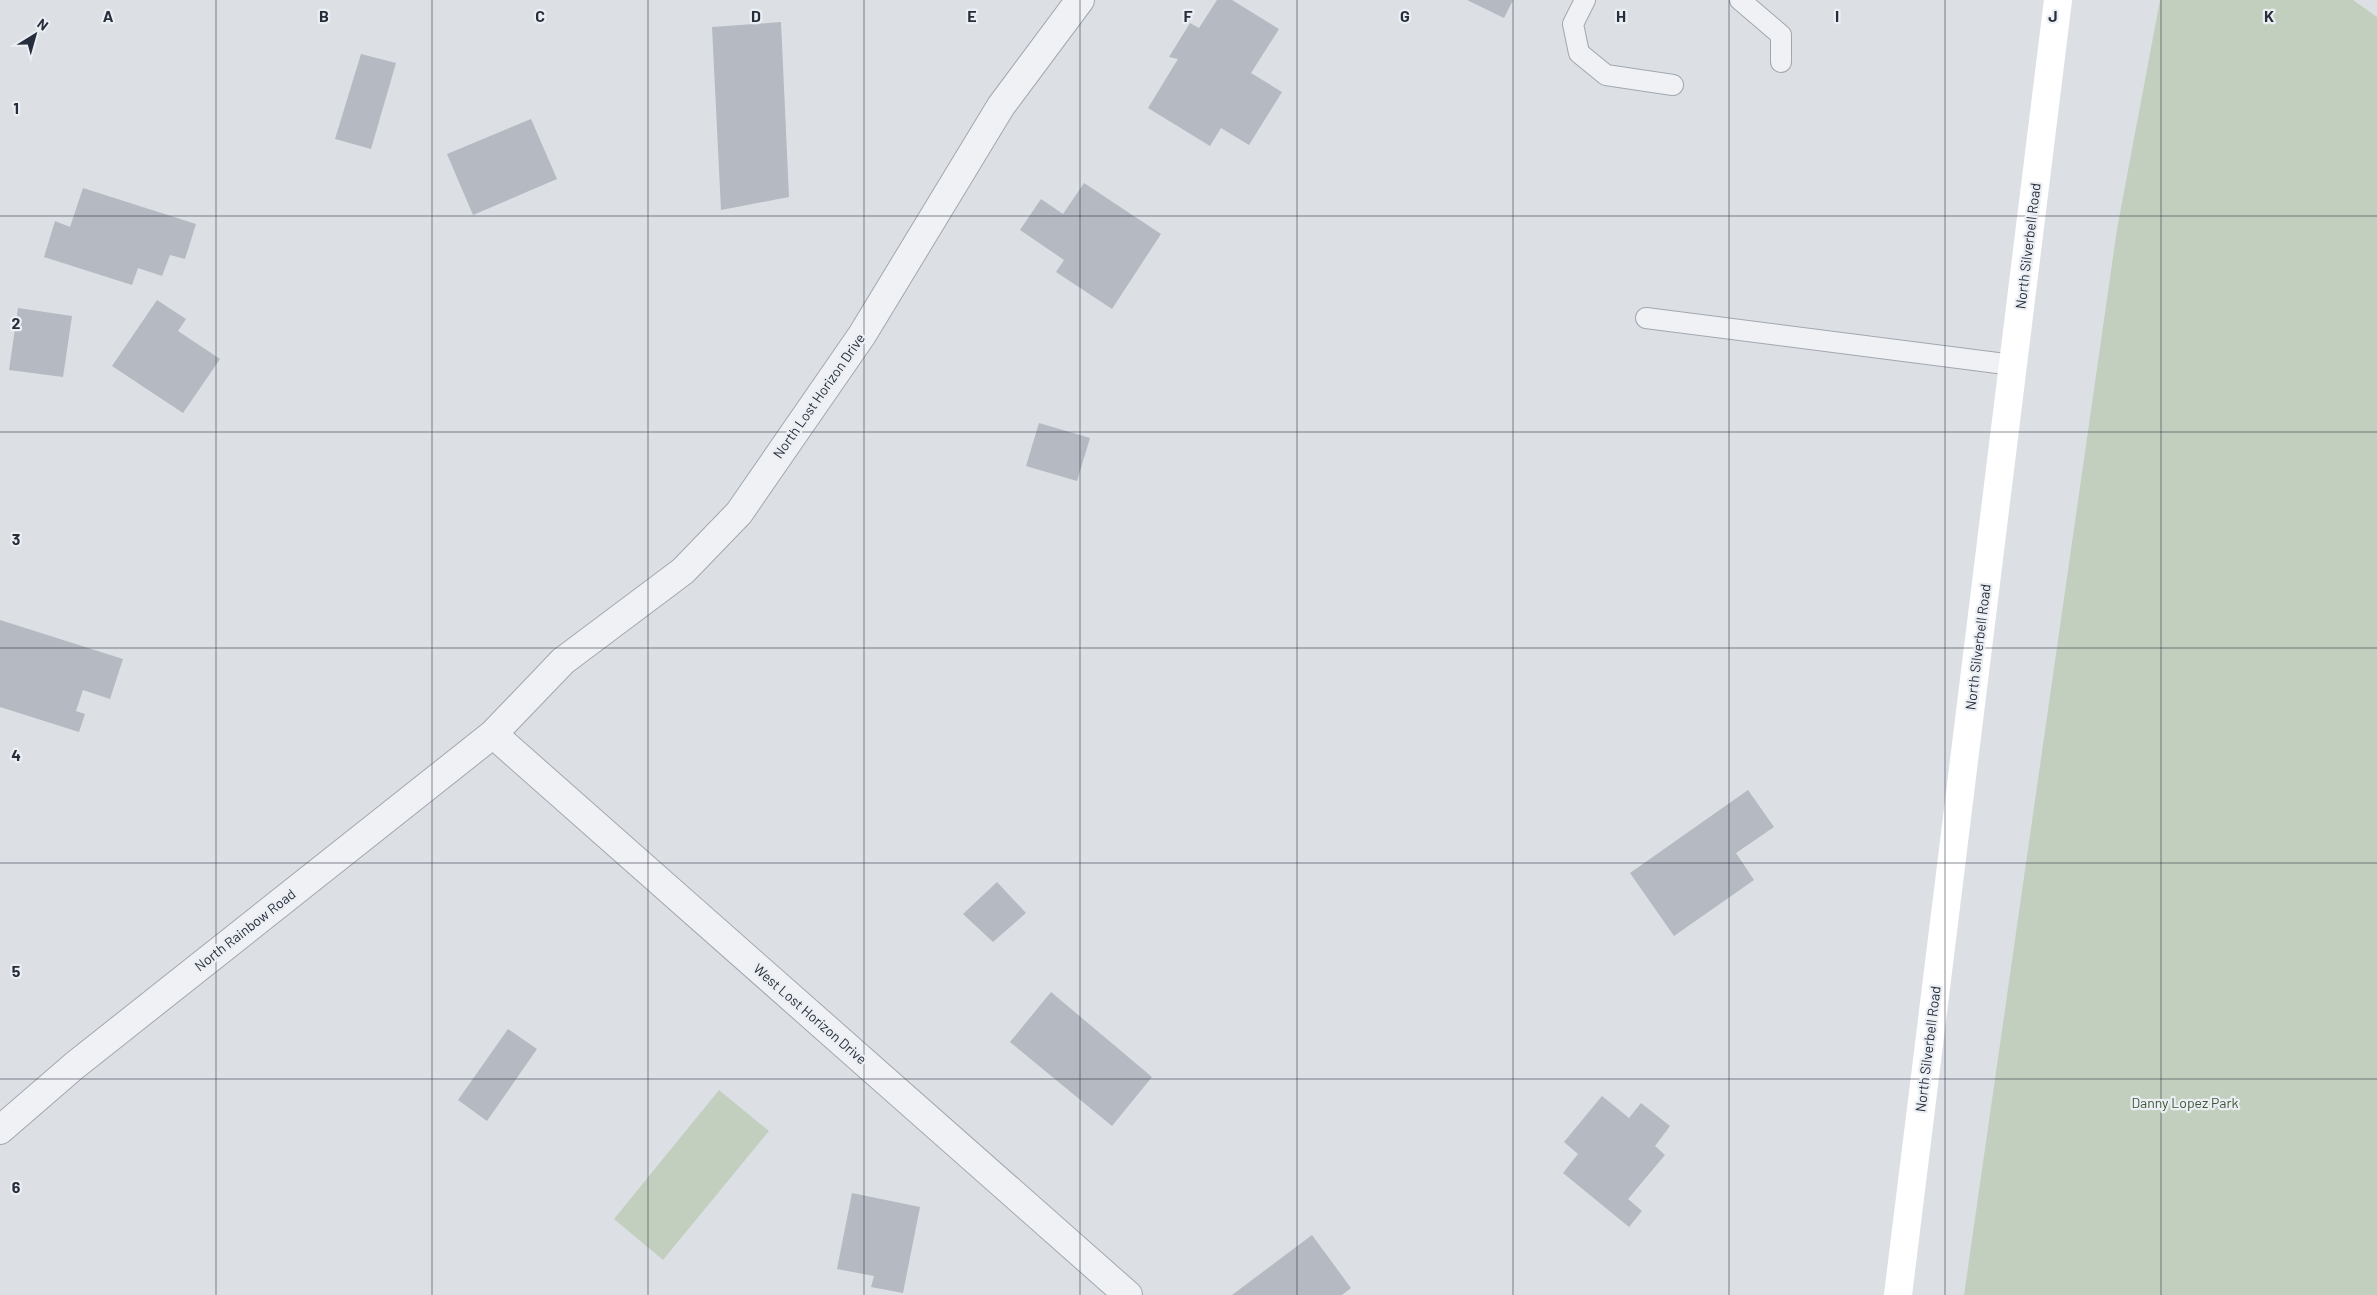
<svg xmlns="http://www.w3.org/2000/svg" width="2377" height="1295" viewBox="0 0 2377 1295" font-family="Barlow,sans-serif">
<rect width="100%" height="100%" fill="#dce0e5"/>
<!-- green -->
<g fill="#c2cfbe">
<path d="M2160,0H2353L2377,17V1295H1964L2117,229Z"/>
<path d="M719,1090L769,1131L663,1260L614,1219Z"/>
</g>
<!-- building -->
<g fill="#b4b9c2">
<path d="M1217,0H1232L1279,29L1251,73L1282,92L1249,145L1221,128L1210,146L1148,108L1178,59L1169,57L1190,23L1199,28Z"/>
<path d="M1467,0H1513L1504,18Z"/>
<path d="M781,22L789,197L721,210L712,27Z"/>
<path d="M361,54L396,63L371,149L335,139Z"/>
<path d="M531,119L557,179L473,215L447,154Z"/>
<path d="M1084,183L1161,234L1112,309L1056,272L1064,260L1020,230L1041,199L1063,214Z"/>
<path d="M83,188L196,224L185,259L170,255L162,276L138,268L132,285L44,257L55,221L70,227Z"/>
<path d="M157,300L186,319L178,331L220,359L183,413L112,366Z"/>
<path d="M18,308L72,316L63,377L9,370Z"/>
<path d="M1039,423L1090,438L1077,481L1026,466Z"/>
<path d="M0,620L123,659L110,699L83,690L76,711L85,714L79,732L0,707Z"/>
<path d="M1748,790L1774,827L1736,853L1754,880L1674,936L1630,873Z"/>
<path d="M997,882L1026,913L993,942L963,914Z"/>
<path d="M1051,992L1152,1077L1112,1126L1010,1042Z"/>
<path d="M508,1029L537,1049L487,1121L458,1100Z"/>
<path d="M1602,1096L1629,1118L1641,1103L1670,1126L1655,1146L1665,1155L1628,1199L1642,1211L1629,1227L1563,1173L1578,1154L1564,1142Z"/>
<path d="M852,1193L920,1207L903,1293L871,1287L874,1276L837,1269Z"/>
<path d="M1312,1235L1351,1288L1342,1295H1232Z"/>
</g>
<g fill="none" stroke-linecap="round" stroke-linejoin="round">
<!-- service casing -->
<g stroke="#a2a7af" stroke-width="22">
<g id="service">
<path d="M1585,0L1573,24L1579,53L1606,75L1673,85"/>
<path d="M1740,0L1781,35V62"/>
<path d="M1646,318L2013,365"/>
</g>
</g>
<!-- minor casing -->
<g stroke="#a2a7af" stroke-width="30">
<g id="minor">
<path d="M493,734L1128,1295"/>
<path d="M0,1130L74,1066L493,734L563,661L683,571L739,513L862,335L1001,106L1080,0"/>
</g>
</g>
<!-- service -->
<use href="#service" stroke="#eff1f4" stroke-width="20"/>
<!-- minor -->
<use href="#minor" stroke="#eff1f4" stroke-width="28"/>
<!-- secondary -->
<path stroke="#fff" stroke-width="28" d="M1898,1295L2058,0"/>
</g>
<!-- grid -->
<path fill="none" stroke="#272e3b" stroke-width="1" stroke-opacity="0.55" d="M216,0V1295M432,0V1295M648,0V1295M864,0V1295M1080,0V1295M1297,0V1295M1513,0V1295M1729,0V1295M1945,0V1295M2161,0V1295M0,216H2377M0,432H2377M0,648H2377M0,863H2377M0,1079H2377"/>
<g text-anchor="middle" stroke-width="4.5" stroke-linejoin="round" paint-order="stroke">
<!-- street labels -->
<g font-size="14" fill="#272e3b" stroke="#ebeff3">
<text transform="translate(2028 246) rotate(-83)" y="5">North Silverbell Road</text>
<text transform="translate(819 396) rotate(-55)" y="5">North Lost Horizon Drive</text>
<text transform="translate(1978 647) rotate(-83)" y="5">North Silverbell Road</text>
<text transform="translate(245 930) rotate(-38)" y="5">North Rainbow Road</text>
<text transform="translate(810 1014) rotate(41)" y="5">West Lost Horizon Drive</text>
<text transform="translate(1928 1049) rotate(-83)" y="5">North Silverbell Road</text>
</g>
<!-- park labels -->
<g font-size="14" fill="#3b5635" stroke="#ebeff3">
<text x="2185" y="1108">Danny Lopez Park</text>
</g>
</g>
<g font-size="16" text-anchor="middle" font-weight="bold" fill="#272e3b" stroke="#ebeff3" stroke-width="4.5" stroke-linejoin="round" paint-order="stroke">
<text x="108" y="22">A</text>
<text x="324" y="22">B</text>
<text x="540" y="22">C</text>
<text x="756" y="22">D</text>
<text x="972" y="22">E</text>
<text x="1188" y="22">F</text>
<text x="1405" y="22">G</text>
<text x="1621" y="22">H</text>
<text x="1837" y="22">I</text>
<text x="2053" y="22">J</text>
<text x="2269" y="22">K</text>
<text x="16" y="114">1</text>
<text x="16" y="329">2</text>
<text x="16" y="545">3</text>
<text x="16" y="761">4</text>
<text x="16" y="977">5</text>
<text x="16" y="1193">6</text>
</g>
<!-- north arrow -->
<g transform="translate(35 35) rotate(37)" stroke="#ebeff3" stroke-width="4" paint-order="stroke">
<path d="M0-4L9 19L0 12L-9 19Z" fill="#272e3b"/>
<text y="-8" font-size="14" font-weight="bold" text-anchor="middle" fill="#272e3b">N</text>
</g>
</svg>
